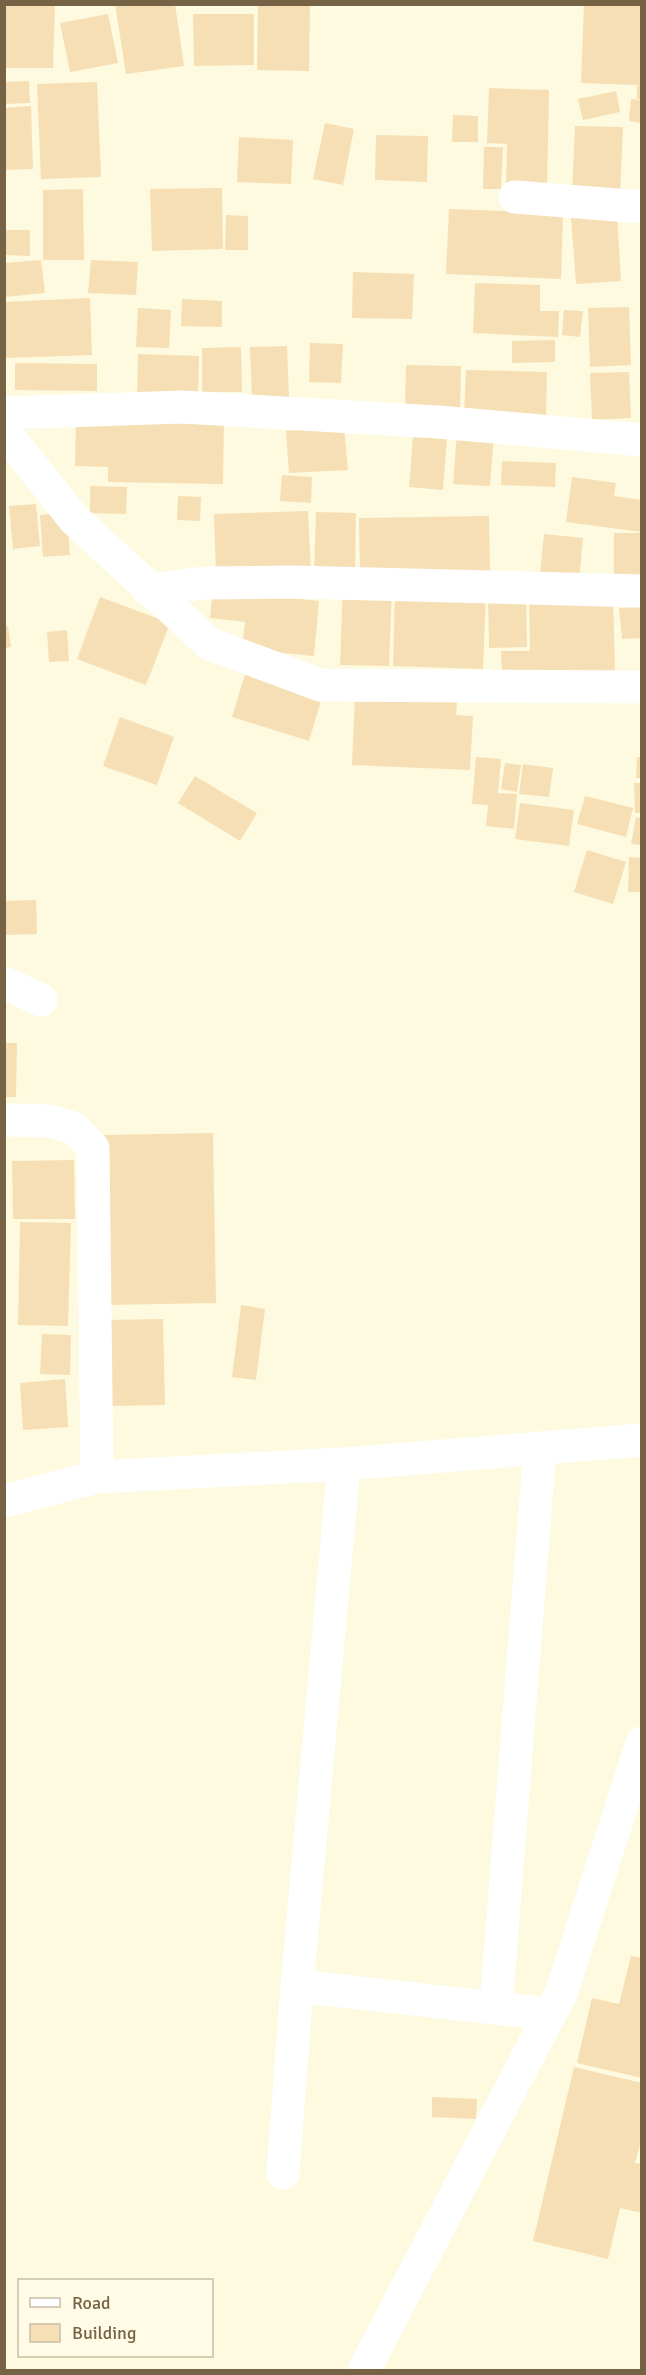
<svg xmlns="http://www.w3.org/2000/svg" width="646" height="2375" viewBox="0 0 646 2375" font-family="Signika,sans-serif">
<rect width="100%" height="100%" fill="#fefadf"/>
<!-- building -->
<g fill="#f6dfb4">
<path d="M4,4L55,5L53,68H5Z"/>
<path d="M115,4H175L184,66L126,74Z"/>
<path d="M258,4H310L309,71L257,70Z"/>
<path d="M584,4L642,6V99H637V85L581,83Z"/>
<path d="M108,14L118,63L70,72L60,23Z"/>
<path d="M193,14H254V65L194,66Z"/>
<path d="M29,81L30,103L4,104V82Z"/>
<path d="M97,82L101,177L41,179L37,84Z"/>
<path d="M489,88L549,90L547,190L506,189L507,144L487,143Z"/>
<path d="M616,91L620,112L583,120L578,99Z"/>
<path d="M631,99L642,100V123L629,121Z"/>
<path d="M31,106L33,169L4,170V108Z"/>
<path d="M453,115L478,116V142H452Z"/>
<path d="M325,123L354,129L343,185L313,179Z"/>
<path d="M575,126L623,127L620,197L572,195Z"/>
<path d="M376,135L428,136L427,182L375,180Z"/>
<path d="M239,137L293,140L291,184L237,182Z"/>
<path d="M484,147H503L501,189H483Z"/>
<path d="M222,188L223,249L152,251L150,189Z"/>
<path d="M83,189L84,260H43V190Z"/>
<path d="M449,209L563,213L561,279L446,274Z"/>
<path d="M617,214L621,281L576,284L571,217Z"/>
<path d="M226,215L248,216V250H225Z"/>
<path d="M4,230H30V256L4,255Z"/>
<path d="M41,260L45,293L4,297V263Z"/>
<path d="M91,260L138,262L136,295L88,293Z"/>
<path d="M353,272L414,274L412,319L352,318Z"/>
<path d="M475,283L540,285V311H559L558,337L473,333Z"/>
<path d="M90,298L92,355L4,358V302Z"/>
<path d="M182,299L222,301V327L181,326Z"/>
<path d="M629,307L631,365L590,367L588,308Z"/>
<path d="M138,308L171,310L169,348L136,347Z"/>
<path d="M564,310L583,311L580,337L562,335Z"/>
<path d="M555,340V362L512,363V341Z"/>
<path d="M310,343L343,344L341,383L309,382Z"/>
<path d="M287,346L289,399L252,400L250,347Z"/>
<path d="M241,347L242,392H202V348Z"/>
<path d="M138,354L199,356L198,402L137,400Z"/>
<path d="M15,363L97,364V391L15,390Z"/>
<path d="M406,365L461,366L460,414L405,413Z"/>
<path d="M466,370L547,372L546,416L464,414Z"/>
<path d="M629,372L631,418L592,420L590,373Z"/>
<path d="M76,415L224,417L223,484L108,482V467L75,466Z"/>
<path d="M344,427L348,470L289,473L286,431Z"/>
<path d="M457,433L494,435L490,486L453,484Z"/>
<path d="M413,437L447,439L443,490L409,487Z"/>
<path d="M502,461L556,463L555,487L501,485Z"/>
<path d="M282,475L312,477L311,503L280,501Z"/>
<path d="M572,477L616,483L614,496L642,500V532L566,522Z"/>
<path d="M90,486L127,487L126,514L90,513Z"/>
<path d="M178,496L201,497L200,521L177,520Z"/>
<path d="M36,504L40,546L13,549L9,506Z"/>
<path d="M308,511L311,571L216,574L214,514Z"/>
<path d="M67,512L70,555L43,557L40,515Z"/>
<path d="M316,512L356,513L355,573L314,572Z"/>
<path d="M489,516L490,573L360,575L359,518Z"/>
<rect x="614" y="533" width="28" height="46"/>
<path d="M544,534L583,538L579,579L540,575Z"/>
<path d="M343,586L392,588L389,666L340,665Z"/>
<path d="M395,588L486,591L483,669L393,666Z"/>
<path d="M213,590L319,601L314,656L242,649L245,622L210,618Z"/>
<path d="M526,592L527,647L489,648L488,593Z"/>
<path d="M613,593L615,671L502,673L501,651H530L529,595Z"/>
<path d="M100,597L170,623L146,685L77,659Z"/>
<path d="M642,607V638L622,639L619,608Z"/>
<path d="M5,626H8L11,647L5,648Z"/>
<path d="M67,630L69,661L49,662L47,632Z"/>
<path d="M246,671L323,694L309,741L232,717Z"/>
<path d="M355,695L457,700L456,715L473,716L470,770L352,765Z"/>
<path d="M120,717L174,737L157,785L103,766Z"/>
<path d="M476,757L501,759L498,793L517,794L514,829L486,826L488,805L472,804Z"/>
<path d="M637,757H642V778H636Z"/>
<path d="M505,763L521,765L517,792L501,789Z"/>
<path d="M523,764L553,768L549,797L519,794Z"/>
<path d="M195,776L257,813L240,841L178,803Z"/>
<path d="M634,783H642V813H635Z"/>
<path d="M585,796L633,808L626,837L577,824Z"/>
<path d="M520,803L574,810L569,846L515,839Z"/>
<path d="M636,817L642,818V845L631,844Z"/>
<path d="M587,850L626,862L613,904L574,892Z"/>
<path d="M629,857L642,858V892H628Z"/>
<path d="M36,900L37,934L4,935V901Z"/>
<path d="M4,1043H17L16,1097H4Z"/>
<path d="M213,1133L216,1303L106,1305L104,1135Z"/>
<path d="M74,1160L75,1219H13L12,1161Z"/>
<path d="M20,1222L71,1223L68,1326L18,1325Z"/>
<path d="M241,1305L265,1309L256,1380L232,1377Z"/>
<path d="M163,1319L165,1405L108,1406L106,1320Z"/>
<path d="M42,1334L71,1335L70,1375L40,1374Z"/>
<path d="M65,1379L68,1427L23,1430L20,1383Z"/>
<path d="M631,1956L642,1958V2078L577,2063L592,1998L619,2004Z"/>
<path d="M574,2067L642,2083V2137L635,2163L642,2164V2213L620,2208L608,2259L533,2241Z"/>
<path d="M432,2097L477,2099L476,2119L432,2117Z"/>
</g>
<g fill="none" stroke-linecap="round" stroke-linejoin="round">
<!-- minor -->
<g stroke="#fff" stroke-width="33">
<path d="M515,197L642,207"/>
<path d="M4,413L182,407L438,422L642,440"/>
<path d="M4,431L74,519L210,644L320,685L642,687"/>
<path d="M149,590L203,583L293,582L642,591"/>
<path d="M4,983L41,1000"/>
<path d="M4,1120L50,1121L74,1128L93,1148L97,1477"/>
<path d="M4,1501L97,1477L344,1464L642,1440"/>
<path d="M297,1986L550,2014"/>
<path d="M496,2006L540,1448"/>
<path d="M283,2173L297,1986L344,1464"/>
<path d="M364,2370L562,1991L642,1743"/>
</g>
</g>
<!-- border -->
<rect width="646" height="2375" fill="none" stroke="#766345" stroke-width="12"/>
<!-- legend -->
<rect x="18" y="2279" width="195" height="78" fill="#fffbe7" stroke="#c8bea6" stroke-width="1.5"/>
<rect x="30" y="2298" width="30" height="9" fill="#ffffff" stroke="#c8bea6" stroke-width="1.5"/>
<text x="72" y="2309" font-size="18" fill="#766345">Road</text>
<rect x="30" y="2324" width="30" height="18" fill="#f6dfb4" stroke="#c8bea6" stroke-width="1.5"/>
<text x="72" y="2339" font-size="18" fill="#766345">Building</text>
</svg>
